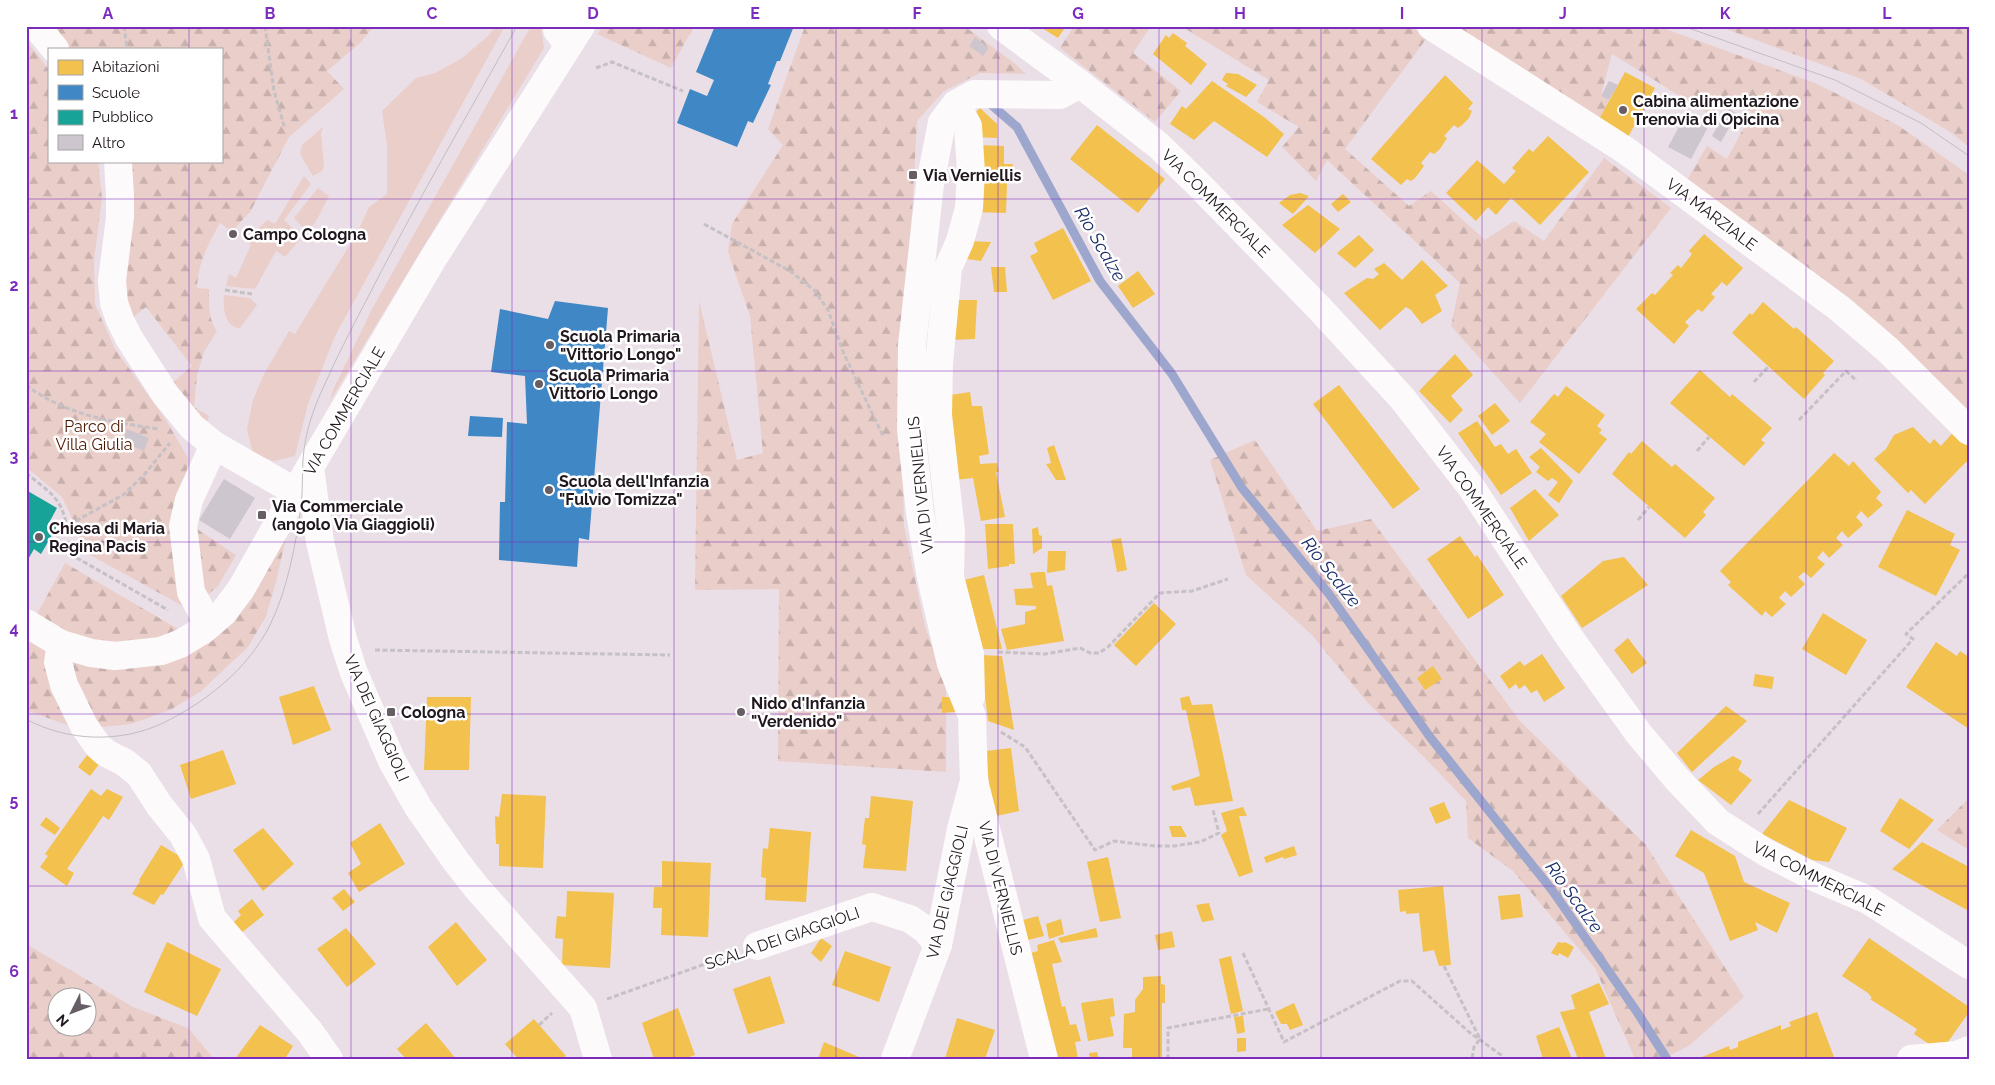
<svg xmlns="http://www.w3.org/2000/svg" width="1995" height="1085" viewBox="0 0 1995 1085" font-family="Raleway,sans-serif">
<defs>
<pattern id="forest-firs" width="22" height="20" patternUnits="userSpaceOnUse" patternTransform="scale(1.25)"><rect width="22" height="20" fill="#eacec9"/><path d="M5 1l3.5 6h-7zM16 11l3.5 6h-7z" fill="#c8b0ac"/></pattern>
</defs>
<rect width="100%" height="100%" fill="#eadee7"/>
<!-- green -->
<g fill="#eacec9">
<path d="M496,26H505L335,336L308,404L295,456L274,461L253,454L247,429L253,400L264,374L289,331L295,334L357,233L369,207L387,194V145L382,111L416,78L435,73L461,59L489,35Z"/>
<path d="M531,26H541L544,48L330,401L334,388L372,309Z"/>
<path d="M323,127L321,134L324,166L322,171L313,176L300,154L302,145Z"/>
<path d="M304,176L311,184L284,220L302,237L285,257L276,251L255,289L226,286L229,274L236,278L251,245L245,241L267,220L275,224Z"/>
<path d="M318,188L329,196L315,223L307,232L294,218Z"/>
<path d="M224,295L250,298L257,305L240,328C224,327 223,308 224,295Z"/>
</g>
<!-- forest -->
<g fill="url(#forest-firs)" fill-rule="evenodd">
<path d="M45,26H374L360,43L327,71L344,89L289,137L250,212L232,231L220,223C208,244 198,263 197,288L209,289C209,304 208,319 217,331L204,352L197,375L194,407L209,416L205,428L169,386L192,366L146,307L126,323L125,161H221V49H63Z"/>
<path d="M604,26H694L671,68L597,34Z"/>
<path d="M805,26H964L1013,62L1026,74L980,73L944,91L917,121L912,214L900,347L904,526L925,627L946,682V772L778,761L779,589L695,590L699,301L737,460L763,453L750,316L728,252L732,224L783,145L768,129Z"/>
<path d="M1074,26H1151L1133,53L1181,91L1155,122L1060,48Z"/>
<path d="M1181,26H1405L1429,35L1345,149L1409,206L1431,191L1485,240L1514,221L1544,241L1604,158L1671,208L1520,403L1451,326L1460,283L1327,160L1316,181L1282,147L1299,127L1257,102L1269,80Z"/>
<path d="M1447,26H1657L1815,83L1855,103L1899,126L1969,175V414L1687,180L1707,146L1727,159L1752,112L1724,97L1711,115L1612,54L1601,95L1609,100L1598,121Z"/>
<path d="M1718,26H1969V147L1952,133L1861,79Z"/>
<path d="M26,40L49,70V161H98L102,198L94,261L95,304L115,349L166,420L188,458L182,519L236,555L218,586L190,610L74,546L80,535L62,497L26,467Z"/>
<path d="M1255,440L1317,531L1371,519L1520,721L1645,844L1744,997L1690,1045L1663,1059H1635L1595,968L1513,871L1468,838L1466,801L1420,753L1368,703L1312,635L1246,575L1210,460Z"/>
<path d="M290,519L276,582L266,616L248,647L200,692L170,710L131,724L93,728L68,657L162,659Z"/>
<path d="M65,563L178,629L152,640L131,644L98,641L62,631L37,614Z"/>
<path d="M30,642L51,654L74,726L67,725L26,710V651Z"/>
<path d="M1969,798V850L1937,830Z"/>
<path d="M26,944L133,1007L188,1028L214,1059H26ZM58,998H88V1028H58Z"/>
</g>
<!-- homes -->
<g fill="#f2c14e">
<path d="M1039,26H1066L1058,38Z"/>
<path d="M1173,33L1187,43L1185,46L1207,64L1191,85L1153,54L1166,35L1169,38Z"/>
<path d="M1625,72L1655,88L1628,137L1598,121Z"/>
<path d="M1226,73L1238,74L1257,85L1246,97L1226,86L1228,84L1222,80Z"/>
<path d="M1445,75L1473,103L1468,109L1472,111L1469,118L1462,125L1458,128L1454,125L1444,136L1447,138L1440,149L1434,154L1430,152L1421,163L1424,166L1415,178L1411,181L1407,179L1401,185L1371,159Z"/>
<path d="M1212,81L1264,117L1284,134L1267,157L1214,121L1194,140L1170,124L1182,106L1186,109Z"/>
<path d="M980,108L997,124V138L974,137L973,115Z"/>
<path d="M1097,125L1165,179L1138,213L1070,159Z"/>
<path d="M1548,136L1589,172L1540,225L1511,198L1496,215L1488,207L1476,221L1446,193L1477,160L1504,184L1516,171L1512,168L1529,149L1533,152Z"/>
<path d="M978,145L1004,146V164H1013L1012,183H1007L1006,213L975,212Z"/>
<path d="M1300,193L1309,196L1293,214L1279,203L1290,195Z"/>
<path d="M1343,194L1351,202L1338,212L1331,204Z"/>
<path d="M1308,205L1340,229L1315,253L1282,225Z"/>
<path d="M1063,228L1091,281L1053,300L1030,256L1038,252L1034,243Z"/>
<path d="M1704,234L1743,268L1727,286L1722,282L1711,294L1715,297L1702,312L1698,309L1685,322L1689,326L1674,344L1636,309L1652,293L1655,295L1673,275L1670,273L1678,265L1681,268L1692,254L1689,251Z"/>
<path d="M1359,235L1374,250L1355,268L1337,253Z"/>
<path d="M967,241L991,242L981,261L960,258Z"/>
<path d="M1422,260L1448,286L1435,295L1442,311L1422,324L1411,310L1406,307L1380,330L1344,293L1367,278L1373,279L1379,274L1374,269L1384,263L1402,280Z"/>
<path d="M991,267H1005L1007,292H994Z"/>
<path d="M1138,271L1155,294L1133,308L1118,286Z"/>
<path d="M953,300H977L975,339L951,340Z"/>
<path d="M1763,302L1794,329L1796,327L1834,361L1823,373L1825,375L1804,399L1732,333L1750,313L1752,315Z"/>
<path d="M1455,354L1473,375L1451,396L1463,410L1450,423L1419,391Z"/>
<path d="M1700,370L1730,397L1732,394L1772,428L1761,440L1765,443L1744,466L1670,403Z"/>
<path d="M1339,385L1420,489L1393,509L1313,404Z"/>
<path d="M1566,386L1605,415L1597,426L1602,430L1599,433L1607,439L1579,474L1539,442L1546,434L1530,422L1554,394L1558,397Z"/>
<path d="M970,392L972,406H982L989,454L979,456L980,464L997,463L999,472H996L1005,517L981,521L973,478L955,480L944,396Z"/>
<path d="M1495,403L1510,421L1492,435L1478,416Z"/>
<path d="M1477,421L1495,447L1501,444L1508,454L1516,449L1532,473L1501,495L1458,433Z"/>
<path d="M1913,427L1930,444L1934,439L1941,446L1956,429L1969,442V464L1966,462L1925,504L1911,490L1908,493L1874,459L1886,449L1894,435Z"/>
<path d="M1642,441L1672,467L1675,464L1715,498L1703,512L1706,515L1685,538L1612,474L1629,452L1631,454Z"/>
<path d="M1054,445L1066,480H1056L1046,464L1051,463L1047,448Z"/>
<path d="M1541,448L1573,481L1559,503L1548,495L1558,482L1552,478L1548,481L1536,472L1540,467L1529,457Z"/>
<path d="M1834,453L1849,466L1853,461L1881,492L1876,498L1883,505L1868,518L1861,511L1856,517L1863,525L1848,538L1842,531L1836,538L1843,545L1829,558L1823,551L1817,558L1825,564L1811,578L1804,572L1798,577L1805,584L1791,597L1785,591L1779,598L1786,604L1772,617L1765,611L1762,616L1728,585L1731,582L1720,571Z"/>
<path d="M1535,489L1559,515L1529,541L1510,508Z"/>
<path d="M1907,510L1955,534L1950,545L1960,550L1936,596L1878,567Z"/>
<path d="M985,524H1013L1015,564H1009V566L988,569Z"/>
<path d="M1038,527L1039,535L1042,536V548L1033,554L1032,529Z"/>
<path d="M1460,536L1475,557L1477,555L1504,595L1468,619L1427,559Z"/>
<path d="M1121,538L1127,570L1117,572L1111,540Z"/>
<path d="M1048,551H1066L1065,570L1047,573Z"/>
<path d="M1624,557L1648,585L1582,628L1561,596L1603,561Z"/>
<path d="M1038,572H1045L1047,586L1052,585L1064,641L1007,650L1001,629L1025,624V612L1036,609V606L1016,605L1014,589L1033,588L1030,573Z"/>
<path d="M984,575L1002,649H977L960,581Z"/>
<path d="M1154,603L1176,624L1136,666L1114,645Z"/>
<path d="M1823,613L1867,640L1846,675L1802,649Z"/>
<path d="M1628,638L1647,663L1632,674L1614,650Z"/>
<path d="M1936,642L1957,656L1960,651L1969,657V729L1906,687Z"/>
<path d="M1542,654L1565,688L1544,702L1537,690L1531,693L1525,685L1519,689L1516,684L1509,689L1500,676L1520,661L1524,666Z"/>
<path d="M980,655L1002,656L1014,730L988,721Z"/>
<path d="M1433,666L1442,679L1425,690L1417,678Z"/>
<path d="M1755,674L1774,677L1772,689L1753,686Z"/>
<path d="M314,686L331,730L293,745L279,697Z"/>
<path d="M1189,696L1192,705L1212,704L1233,801L1195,806L1190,787L1173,791L1171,786L1200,776L1186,710H1182L1180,698Z"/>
<path d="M427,697H471L469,770H424Z"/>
<path d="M942,697H955V712L942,713Z"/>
<path d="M1726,706L1747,721L1692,772L1677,753Z"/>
<path d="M1011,748L1019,811L992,817L986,751Z"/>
<path d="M223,750L236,784L191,799L180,765Z"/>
<path d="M88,754L100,763L90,776L78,767Z"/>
<path d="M1733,756L1742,761L1738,770L1752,780L1731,805L1698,780L1714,767Z"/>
<path d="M91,789L101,796L107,789L123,797L109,820L103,816L67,869L74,873L67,886L40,867L48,856L45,854Z"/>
<path d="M502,794L546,796L543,868L499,866V844H496L495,816L499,817Z"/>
<path d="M871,796L913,801L906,871L863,868L866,845L862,844L865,818H869Z"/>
<path d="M1900,798L1934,820L1909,849L1880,831Z"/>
<path d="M1789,800L1847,828L1829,862L1812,860L1762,834Z"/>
<path d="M1444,802L1451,818L1436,824L1429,808Z"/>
<path d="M1243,807L1247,816H1239L1253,872L1239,877L1221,835L1227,831L1221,813Z"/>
<path d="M46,817L60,828L55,835L40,825Z"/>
<path d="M380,823L405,864L359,892L348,873L361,864L350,843Z"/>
<path d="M1169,826H1181L1187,837H1172Z"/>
<path d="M263,828L294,864L263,891L233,850Z"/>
<path d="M770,828L811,832L806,902L765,900L766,878L761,877L763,848L768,849Z"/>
<path d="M1691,830L1735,856L1744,882L1790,903L1777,933L1755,922L1758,930L1730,941L1704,873L1675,856Z"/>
<path d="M1922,842L1969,867V911L1892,869Z"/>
<path d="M161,845L186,860L163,895L161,894L154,905L132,894L140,881L139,880Z"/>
<path d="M1294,846L1297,855L1284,859L1283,857L1266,863L1264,857Z"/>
<path d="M1108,857L1121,918L1100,922L1087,862Z"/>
<path d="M662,861L711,863L708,937L661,935L662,908H653L654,887H662Z"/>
<path d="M1443,886L1451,965L1439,966L1434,950L1423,952L1419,913L1406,914V911L1400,912L1398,890Z"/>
<path d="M344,889L355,902L343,911L332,898Z"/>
<path d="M567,891L614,893L610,968L562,965L563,939L555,938L557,916L566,917Z"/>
<path d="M1520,894L1523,917L1501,920L1498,896Z"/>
<path d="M252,899L264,915L241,933L233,923L241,915L238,911Z"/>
<path d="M1209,903L1214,920L1202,922L1196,905Z"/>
<path d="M1038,916L1044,936L1020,942L1016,922Z"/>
<path d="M1061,919L1064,934L1049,939L1046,924Z"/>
<path d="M456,922L487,960L457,986L428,947Z"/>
<path d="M346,928L376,964L347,987L317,949Z"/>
<path d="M1096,928L1098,937L1061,943L1058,938Z"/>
<path d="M1172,931L1175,947L1158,950L1155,935Z"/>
<path d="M821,938L832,946L821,962L811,953Z"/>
<path d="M1869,938L1969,1007V1012L1941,1052L1914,1034L1917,1029L1870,999L1872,998L1868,993L1842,976Z"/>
<path d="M1054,940L1062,962L1052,964L1062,1007L1065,1006L1070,1025L1076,1024L1081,1041L1075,1042L1078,1059H1052L1023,955L1038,951L1037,945Z"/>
<path d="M167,942L221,969L197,1016L144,992Z"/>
<path d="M1558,942L1563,943L1565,942L1574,947L1568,958L1559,953L1558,956L1551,953Z"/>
<path d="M845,951L891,967L879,1002L832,985Z"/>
<path d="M1231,956L1243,1011L1231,1014L1219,959Z"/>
<path d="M770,976L785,1023L748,1034L733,989Z"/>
<path d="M1161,976V984L1165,985V1003H1162V1059H1132V1048H1123L1124,1014L1135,1012V1000L1143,989V977Z"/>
<path d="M1599,983L1609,1004L1589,1012L1606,1059H1578L1560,1012L1575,1009L1571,995Z"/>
<path d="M1113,998L1115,1016L1110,1017L1114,1036L1088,1041L1081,1003Z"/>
<path d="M1294,1003L1303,1025L1290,1030L1287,1024H1281L1275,1012Z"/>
<path d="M678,1008L695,1055L683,1059H654L642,1023Z"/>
<path d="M1817,1012L1834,1057L1703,1059L1702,1057L1729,1046L1730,1050L1738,1047V1042L1781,1025V1030L1791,1026L1789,1022Z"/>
<path d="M1243,1016L1245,1032L1237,1034L1234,1017Z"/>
<path d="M957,1018L995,1030L985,1059H945Z"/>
<path d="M534,1019L566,1056L563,1059H518L505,1044Z"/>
<path d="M426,1023L443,1043L456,1059H406L397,1049Z"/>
<path d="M260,1025L293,1046L285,1059H235Z"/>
<path d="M1559,1027L1572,1059H1543L1536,1036Z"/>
<path d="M1237,1038H1246V1051L1237,1052Z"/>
<path d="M824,1042L859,1057L858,1059H818Z"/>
<path d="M1097,1052L1099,1059H1090L1089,1053Z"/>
</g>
<!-- schools -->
<g fill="#3f88c5">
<path d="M715,26H794L780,61H777L768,84L771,85L753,123L748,121L737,147L677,123L690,89L707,96L714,80L696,72Z"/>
<path d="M555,301L608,308L589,540L579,538L577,567L499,560L500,502H505L507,422L527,424L525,376L491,372L500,309L548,319Z"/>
<path d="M470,416L503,418L502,437L468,436Z"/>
</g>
<!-- public -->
<path fill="#17a398" d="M26,490L57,508L50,521L58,525L41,554L34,549L26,563Z"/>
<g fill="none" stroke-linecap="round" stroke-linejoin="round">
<!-- stream -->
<path stroke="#9da7cd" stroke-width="9" d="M986,100L1017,127L1100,281L1172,374L1242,488L1329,594L1430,737L1552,890L1637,1012L1667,1059"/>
</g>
<!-- building -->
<g fill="#cdc6ce">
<path d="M975,37L989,48L983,56L969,46Z"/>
<path d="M1609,81L1618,85L1609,100L1601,96Z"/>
<path d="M1728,108L1737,114L1721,142L1712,136Z"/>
<path d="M1686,114L1708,127L1691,159L1668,147Z"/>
<path d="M127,429L149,438L144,451L122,442Z"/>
<path d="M224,479L255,498L230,539L199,520Z"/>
</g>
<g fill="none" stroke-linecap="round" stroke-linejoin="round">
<!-- path -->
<g stroke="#c6c1c4" stroke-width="3" stroke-dasharray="5 2.5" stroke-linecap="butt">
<path d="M124,26L127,49"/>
<path d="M265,26L274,91L285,129"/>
<path d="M596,68L612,62L683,91"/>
<path d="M704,224L790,271L814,290L828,310L844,354L883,436"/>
<path d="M225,290L252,294"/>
<path d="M1754,382L1768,367"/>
<path d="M26,385C65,415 112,422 159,429"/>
<path d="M1799,420L1846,371L1857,381"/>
<path d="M1697,451L1709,437"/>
<path d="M26,473C49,492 62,497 67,528L81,518L123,495L144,475L170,443"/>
<path d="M1638,520L1649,507"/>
<path d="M70,554L168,610"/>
<path d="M375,650L670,655"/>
<path d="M998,652L1045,654L1080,648L1090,653H1099L1108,647L1160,593L1192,591L1228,579"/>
<path d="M1001,732L1025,747L1095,850L1114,841L1155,846H1174L1200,842L1219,833L1213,810"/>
<path d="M1758,814L1913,639L1906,634L1969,573"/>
<path d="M1243,953L1284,1042L1400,981H1412L1469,1032L1501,1055L1502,1059"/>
<path d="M1444,966L1480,1039L1474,1047L1472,1059"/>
<path d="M607,999L733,954"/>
<path d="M539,1025L552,1013"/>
<path d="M1168,1059V1028L1268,1009"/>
</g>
<!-- minor -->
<g stroke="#fcfafb" stroke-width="28">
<path d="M36,26L55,49"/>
<path d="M557,26V30L568,44"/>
<path d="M1431,26L1625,150L1839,308L1888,350L1969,431"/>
<path d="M956,104L968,126L971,172L969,208L960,241L948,268L939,364L938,415L951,531L950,577L970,654L971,697"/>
<path d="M118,161L120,196V217L112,281L114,303L120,320L129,338L165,394L192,427L214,445L296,492"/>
<path d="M310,467L320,542L343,639L354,673L392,761L418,807L455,860L476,887L583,1008L598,1059"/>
<path d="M209,625L191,592L183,526L189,500L214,445"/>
<path d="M61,644L58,662L64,685L84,726L98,746L106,753L124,762L139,774L159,805L183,835L196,859L212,918L310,1032L329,1059"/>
<path d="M757,946L872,907L910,919L926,930L938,945"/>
<path d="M895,1059L938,945L961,829L974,781"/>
<path d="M1044,1059L974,781L972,716L951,664L931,578L920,513L911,429L912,345L930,184L942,122L956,104L974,94L1060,95L1080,84"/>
<path d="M1911,1059L1957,1055L1969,1050"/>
</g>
<!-- secondary -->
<g stroke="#fcfafb" stroke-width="28">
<path d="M1001,26L1080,84L1159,146L1198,184L1321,310L1402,398L1471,487L1567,634L1639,734L1677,779L1718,822L1765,852L1814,877L1868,900L1969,965"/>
<path d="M26,623L61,644L91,653L115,656L161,651L180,644L203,630L223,613L241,589L310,467L434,257L581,26"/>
</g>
<!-- tram -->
<g stroke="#c1bfc1" stroke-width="1">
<path d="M1683,26L1835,80L1921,123L1969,156"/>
<path d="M26,719C68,742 121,743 163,723C206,702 248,669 270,625C287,591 296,544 301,506C303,490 302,474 303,459C305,433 313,409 324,386C337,356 353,326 368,297C415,205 467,116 517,26"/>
</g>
</g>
<!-- grid -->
<path fill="none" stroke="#7b2cbf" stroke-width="1" stroke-opacity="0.55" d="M189,26V49M351,26V1059M512,26V1059M674,26V1059M836,26V1059M998,26V1059M1159,26V1059M1321,26V1059M1482,26V1059M1644,26V1059M1806,26V1059M189,161V1059M26,199H1969M26,371H1969M26,542H1969M26,714H1969M26,886H1969"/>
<!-- markers -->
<g fill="#675d64" stroke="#fff" stroke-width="2">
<circle cx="1623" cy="110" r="5"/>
<rect x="908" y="170" width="10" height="10" rx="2.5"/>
<circle cx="233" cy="234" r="5"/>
<circle cx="550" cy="345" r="5"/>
<circle cx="539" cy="384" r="5"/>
<circle cx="549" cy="490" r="5"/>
<rect x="257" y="510" width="10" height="10" rx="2.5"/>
<circle cx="39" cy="537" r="5"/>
<rect x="386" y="707" width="10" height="10" rx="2.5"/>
<circle cx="741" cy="712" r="5"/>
</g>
<g text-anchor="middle" stroke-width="5" stroke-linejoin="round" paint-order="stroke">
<!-- poi labels -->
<g font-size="16" font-weight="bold" fill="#20181e" stroke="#fff" text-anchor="start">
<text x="1633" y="107">Cabina alimentazione<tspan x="1633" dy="18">Trenovia di Opicina</tspan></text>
<text x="923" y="181">Via Verniellis</text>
<text x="243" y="240">Campo Cologna</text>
<text x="560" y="342">Scuola Primaria<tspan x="560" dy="18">"Vittorio Longo"</tspan></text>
<text x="549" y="381">Scuola Primaria<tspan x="549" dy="18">Vittorio Longo</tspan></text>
<text x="559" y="487">Scuola dell'Infanzia<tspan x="559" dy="18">"Fulvio Tomizza"</tspan></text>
<text x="272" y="512">Via Commerciale<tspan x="272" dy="18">(angolo Via Giaggioli)</tspan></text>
<text x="49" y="534">Chiesa di Maria<tspan x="49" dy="18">Regina Pacis</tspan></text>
<text x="751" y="709">Nido d'Infanzia<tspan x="751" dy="18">"Verdenido"</tspan></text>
<text x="401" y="718">Cologna</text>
</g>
<!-- street labels -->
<g font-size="16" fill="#20181e" stroke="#fff">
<text transform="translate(1216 203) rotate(45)" y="6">VIA COMMERCIALE</text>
<text transform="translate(1712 214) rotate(37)" y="6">VIA MARZIALE</text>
<text transform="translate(344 411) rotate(-60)" y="6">VIA COMMERCIALE</text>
<text transform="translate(920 485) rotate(-96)" y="6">VIA DI VERNIELLIS</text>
<text transform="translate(1482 507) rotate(55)" y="6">VIA COMMERCIALE</text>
<text transform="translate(377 718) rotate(66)" y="6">VIA DEI GIAGGIOLI</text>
<text transform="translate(1819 878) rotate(27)" y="6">VIA COMMERCIALE</text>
<text transform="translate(1001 888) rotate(76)" y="6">VIA DI VERNIELLIS</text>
<text transform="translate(947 892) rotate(-77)" y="6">VIA DEI GIAGGIOLI</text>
<text transform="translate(782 938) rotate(-19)" y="6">SCALA DEI GIAGGIOLI</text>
</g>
<!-- park labels -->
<g font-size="16" fill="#4b1600" stroke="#fff">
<text x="94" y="432">Parco di<tspan x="94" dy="18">Villa Giulia</tspan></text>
</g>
<!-- water labels -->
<g font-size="18" font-style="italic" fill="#1d2d6b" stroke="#fff">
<text transform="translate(1100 244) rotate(60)" y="6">Rio Scalze</text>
<text transform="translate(1331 572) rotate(52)" y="6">Rio Scalze</text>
<text transform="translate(1574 897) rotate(54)" y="6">Rio Scalze</text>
</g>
</g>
<!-- border -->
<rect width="1995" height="1085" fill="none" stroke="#ffffff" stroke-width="55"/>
<!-- legend -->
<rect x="48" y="48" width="175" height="115" fill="#ffffff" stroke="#a6a3a5"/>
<rect x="58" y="60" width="25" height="15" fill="#f2c14e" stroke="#a6a3a5"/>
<text x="92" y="72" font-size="15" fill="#20181e">Abitazioni</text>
<rect x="58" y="85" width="25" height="15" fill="#3f88c5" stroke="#a6a3a5"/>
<text x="92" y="98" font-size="15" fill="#20181e">Scuole</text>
<rect x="58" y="110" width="25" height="15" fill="#17a398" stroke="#a6a3a5"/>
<text x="92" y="122" font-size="15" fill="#20181e">Pubblico</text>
<rect x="58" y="135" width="25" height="15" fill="#cdc6ce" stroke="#a6a3a5"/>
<text x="92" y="148" font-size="15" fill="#20181e">Altro</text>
<!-- north arrow -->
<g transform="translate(72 1012) rotate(228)"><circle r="24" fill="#ffffff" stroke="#a6a3a5"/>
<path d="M0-4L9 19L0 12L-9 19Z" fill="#675d64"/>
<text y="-8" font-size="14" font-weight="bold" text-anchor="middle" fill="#20181e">N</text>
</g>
<rect x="28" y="28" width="1940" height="1030" fill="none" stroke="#7b2cbf" stroke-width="2"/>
<g font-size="16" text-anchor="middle" font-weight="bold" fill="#7b2cbf">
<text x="108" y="19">A</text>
<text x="270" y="19">B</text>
<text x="432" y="19">C</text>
<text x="593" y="19">D</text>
<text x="755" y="19">E</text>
<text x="917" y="19">F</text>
<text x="1078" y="19">G</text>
<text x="1240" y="19">H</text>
<text x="1402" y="19">I</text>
<text x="1563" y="19">J</text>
<text x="1725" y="19">K</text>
<text x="1887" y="19">L</text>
<text x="14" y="119">1</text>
<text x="14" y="291">2</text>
<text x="14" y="462">3</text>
<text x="14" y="634">4</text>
<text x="14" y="806">5</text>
<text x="14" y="977">6</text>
</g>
</svg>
